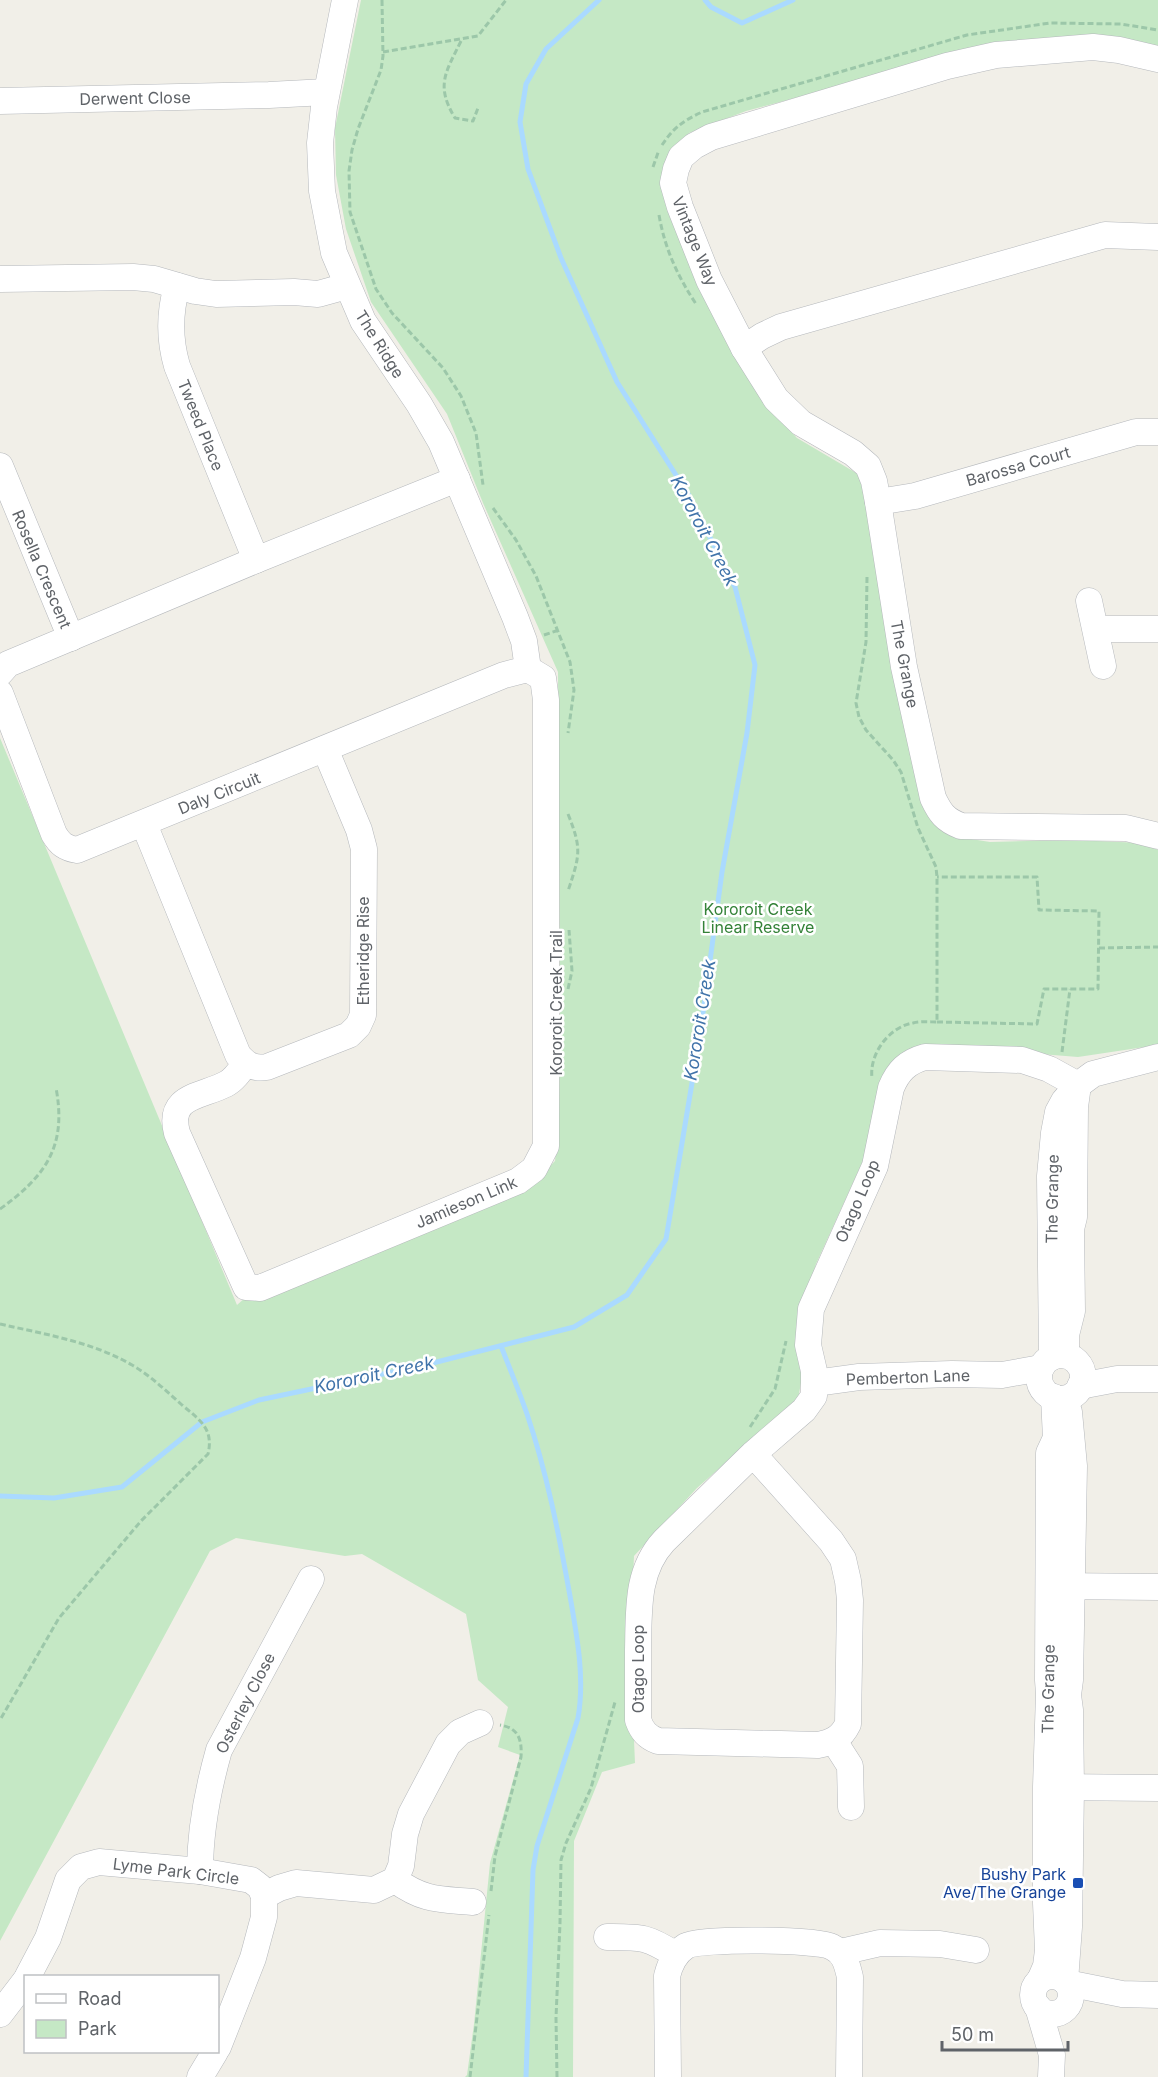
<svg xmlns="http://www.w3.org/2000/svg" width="1158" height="2077" viewBox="0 0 1158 2077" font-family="Inter,sans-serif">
<rect width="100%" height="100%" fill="#f1efe8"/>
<!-- green -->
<path fill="#c5e8c5" d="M361,0H1158V47L1113,36L1064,38L834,88L746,111L689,133L670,161L664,198L698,274L772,411L797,438L858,474L867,497L931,818L952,836L990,842L1073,840L1143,843L1158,850V1045L1078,1057L1028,1053L906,1051L867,1152L816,1264L801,1314L802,1377L798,1399L697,1488L634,1556L630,1651L635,1763L602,1772L574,1841L573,2077H465L467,2075L474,2024L490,1863L520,1755L498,1747L508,1707L478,1680L466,1614L362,1554L345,1556L236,1538L210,1551L0,1941V738L237,1305L246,1297L536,1180L555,1161L559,1115L560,1006L558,672L483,503L447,414L371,302L346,229L336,175L335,128Z"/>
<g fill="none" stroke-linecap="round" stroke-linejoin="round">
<!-- stream -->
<g stroke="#aadaff" stroke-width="5">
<path d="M705,0L711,7L742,23L793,0"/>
<path d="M501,1346C510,1369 519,1391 527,1414C547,1473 559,1535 570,1596C577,1636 585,1678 578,1718L537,1846L533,1870L526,2077"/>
<path d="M0,1496L54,1498L122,1487L202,1422L259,1400L421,1366L574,1327L627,1295L666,1239L700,1035L722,872L747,733L755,665L735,587L688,494L617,382L561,258L528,169L520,122L526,84L546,49L599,0"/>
</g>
<!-- minor casing -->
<g stroke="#b5b8bc" stroke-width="27">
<g id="minor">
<path d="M345,0L324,107L320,143L322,191L334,253L363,321L419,404L441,442L515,617L524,641L528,669"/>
<path d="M1158,59L1119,50L1093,47L996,55L947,66L711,137L694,146L681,157L676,169L673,183L680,207L709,280L744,348L776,399L801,423L853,453L868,466L874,481L878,502L904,667L933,798C940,813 945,820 961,826L1126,828L1158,836"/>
<path d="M0,101L269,95L326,92"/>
<path d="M0,279L133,277L154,279L195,291L216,294L294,292L318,294L347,286"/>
<path d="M177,286C169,314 169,339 177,366L256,560"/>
<path d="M744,348L762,336L781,327L1105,235L1158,237"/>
<path d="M0,466L71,638"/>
<path d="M878,502L915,496L1136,432H1158"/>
<path d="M1089,601L1103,666"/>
<path d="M1096,629H1158"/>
<path d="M0,673L8,664L256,560L457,479"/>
<path d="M0,693L54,834C60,844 65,848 77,850L504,675L528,669"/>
<path d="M144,824L238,1055C247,1065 253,1069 267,1067L349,1035L358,1026L363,1015L364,849L359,830L325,749"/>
<path d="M245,1064C240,1071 234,1080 226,1084C201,1097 167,1095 177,1133L246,1287L260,1288L518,1181L534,1169L546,1146V700L543,678L528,669"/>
<path d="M1066,1353V1335L1072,1311L1071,1229L1074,1217L1075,1107L1078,1085"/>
<circle cx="1061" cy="1377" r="22"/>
<path d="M1052,1357L1050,1176L1054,1133L1058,1112L1064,1101L1078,1085L1093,1074L1158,1057"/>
<path d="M815,1383L859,1377L952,1374L1002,1375L1041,1368"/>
<path d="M1080,1386L1117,1379H1158"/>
<path d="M753,1454L831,1541L843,1559L848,1581L850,1600L848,1724C841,1738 833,1742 818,1745L658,1741C647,1737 642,1731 638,1720C638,1697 638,1674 638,1650C639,1611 636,1571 664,1541L753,1454L804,1410L814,1396V1371L808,1345L811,1309L875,1166L891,1088C898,1071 907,1062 925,1057L1022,1060L1049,1069L1078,1085"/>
<path d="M1055,1586L1158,1587"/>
<path d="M834,1741L850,1766L851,1807"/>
<path d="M1053,1787L1158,1788"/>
<path d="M200,1871C200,1831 208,1789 219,1750L311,1579"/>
<path d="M395,1880C424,1901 439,1899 473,1902"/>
<path d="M264,1896L279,1888L296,1883L374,1890L395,1880L401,1866L405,1834L411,1814L448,1744L460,1732L480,1723"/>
<path d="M607,1937C641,1937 646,1936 676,1955"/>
<path d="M841,1952L880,1943L940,1944L976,1950"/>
<path d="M28,1976L48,1938L68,1880L81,1867L99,1862L200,1871L251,1880L260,1887L264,1896V1917L253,1958L218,2047"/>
<circle cx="1052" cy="1995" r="19"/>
<path d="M1040,1980L1046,1966L1048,1950L1046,1903V1787L1049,1694L1048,1680L1049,1453L1056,1438L1054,1397"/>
<path d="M1065,1981L1069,1927L1071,1787L1070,1710L1068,1695L1070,1680L1074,1466L1069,1412"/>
<path d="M1067,1983L1122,1994L1158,1995"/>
<path d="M1038,2007L1052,2055L1051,2077"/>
<path d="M0,2014L26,1980"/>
<path d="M200,2077L215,2052"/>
<path d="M668,2077L667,1976C670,1964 675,1953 686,1946C701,1938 817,1939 832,1947C845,1953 847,1965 850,1977L849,2077"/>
</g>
</g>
<!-- path -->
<g stroke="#9cc7a9" stroke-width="3" stroke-dasharray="6 3" stroke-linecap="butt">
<path d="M382,0L383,56L381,70L358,129L352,150L349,171L350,212L376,289L392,313L443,368L461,396L476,433L483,485"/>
<path d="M461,41C446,72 435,85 455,118L473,121L478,108"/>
<path d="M383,52L478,36L506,0"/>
<path d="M662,145C674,127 683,121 702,112L967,35L1050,23L1121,24L1158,30"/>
<path d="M653,167L659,150"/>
<path d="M659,215C665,249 677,275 696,304"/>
<path d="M493,508L516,540L536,576L570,662L574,690L568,733"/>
<path d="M867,577L866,642L856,703L859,717L866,730L893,760L901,772L918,828L936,867L937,877V1022C929,1022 921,1021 913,1023C889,1027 869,1054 872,1078"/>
<path d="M544,635L559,630"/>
<path d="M568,814C582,849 580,855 568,891"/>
<path d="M1099,948L1158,947"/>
<path d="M568,989L572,971L569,930"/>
<path d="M937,1022L1037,1024L1044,989H1098L1099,911L1039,910L1037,877H937"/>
<path d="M1062,1052L1070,989"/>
<path d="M0,1209C46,1176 67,1146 56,1088"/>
<path d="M0,1324C44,1334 93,1342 132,1365C151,1376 166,1391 182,1405C200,1420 214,1429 208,1454L141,1521L59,1618L0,1720"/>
<path d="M750,1427L775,1389L786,1341"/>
<path d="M491,1891L495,1856L521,1757C522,1740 519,1728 500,1725"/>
<path d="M470,2077L489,1915"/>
<path d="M557,2077L556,2018L560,1923L561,1860L566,1843L591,1788L615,1702"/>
</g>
<!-- minor -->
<use href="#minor" stroke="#fff" stroke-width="26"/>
</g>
<!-- markers -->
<rect fill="#1a4fb4" stroke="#fff" stroke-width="2" x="1072" y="1877" width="12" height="12" rx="3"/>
<g text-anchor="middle" stroke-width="5" stroke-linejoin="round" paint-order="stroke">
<!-- street labels -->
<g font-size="16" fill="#5f6368" stroke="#fff">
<text transform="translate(135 98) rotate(-1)" y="6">Derwent Close</text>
<text transform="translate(695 241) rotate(68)" y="6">Vintage Way</text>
<text transform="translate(380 344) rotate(58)" y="6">The Ridge</text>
<text transform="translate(201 425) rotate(68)" y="6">Tweed Place</text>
<text transform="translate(1018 466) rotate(-16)" y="6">Barossa Court</text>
<text transform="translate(42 569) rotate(67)" y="6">Rosella Crescent</text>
<text transform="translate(905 664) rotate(79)" y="6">The Grange</text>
<text transform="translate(219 793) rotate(-22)" y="6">Daly Circuit</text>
<text transform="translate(363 951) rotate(-90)" y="6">Etheridge Rise</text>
<text transform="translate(556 1003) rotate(-90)" y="6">Kororoit Creek Trail</text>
<text transform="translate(1052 1199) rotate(-89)" y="6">The Grange</text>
<text transform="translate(857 1201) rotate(-67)" y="6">Otago Loop</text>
<text transform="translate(466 1202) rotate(-23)" y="6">Jamieson Link</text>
<text transform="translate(908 1377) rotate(-2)" y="6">Pemberton Lane</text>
<text transform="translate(638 1669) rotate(-90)" y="6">Otago Loop</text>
<text transform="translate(1048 1689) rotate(-89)" y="6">The Grange</text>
<text transform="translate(245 1703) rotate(-63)" y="6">Osterley Close</text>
<text transform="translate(176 1871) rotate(7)" y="6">Lyme Park Circle</text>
</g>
<!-- park labels -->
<g font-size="16" fill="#348238" stroke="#fff">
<text x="758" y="915">Kororoit Creek<tspan x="758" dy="18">Linear Reserve</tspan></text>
</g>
<!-- transit labels -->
<g font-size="16" fill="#164399" stroke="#fff" text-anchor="end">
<text x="1066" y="1880">Bushy Park<tspan x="1066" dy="18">Ave/The Grange</tspan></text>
</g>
<!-- water labels -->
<g font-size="18" font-style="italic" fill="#4174aa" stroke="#fff">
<text transform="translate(704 531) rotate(62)" y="6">Kororoit Creek</text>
<text transform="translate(700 1020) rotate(-81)" y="6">Kororoit Creek</text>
<text transform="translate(374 1375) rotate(-12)" y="6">Kororoit Creek</text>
</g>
</g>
<!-- legend -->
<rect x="24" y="1975" width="195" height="78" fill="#ffffff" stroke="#bfc1c3" stroke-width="1.5"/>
<rect x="36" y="1994" width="30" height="9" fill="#ffffff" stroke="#bfc1c3" stroke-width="1.5"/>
<text x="78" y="2005" font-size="18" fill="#5f6368">Road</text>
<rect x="36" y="2020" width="30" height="18" fill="#c5e8c5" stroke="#bfc1c3" stroke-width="1.5"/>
<text x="78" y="2035" font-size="18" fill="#5f6368">Park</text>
<!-- scale -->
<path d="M942 2041v9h126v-9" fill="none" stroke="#5f6368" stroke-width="3"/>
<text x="951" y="2041" font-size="18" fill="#5f6368" stroke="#ffffff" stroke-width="4.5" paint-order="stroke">50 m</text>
</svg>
